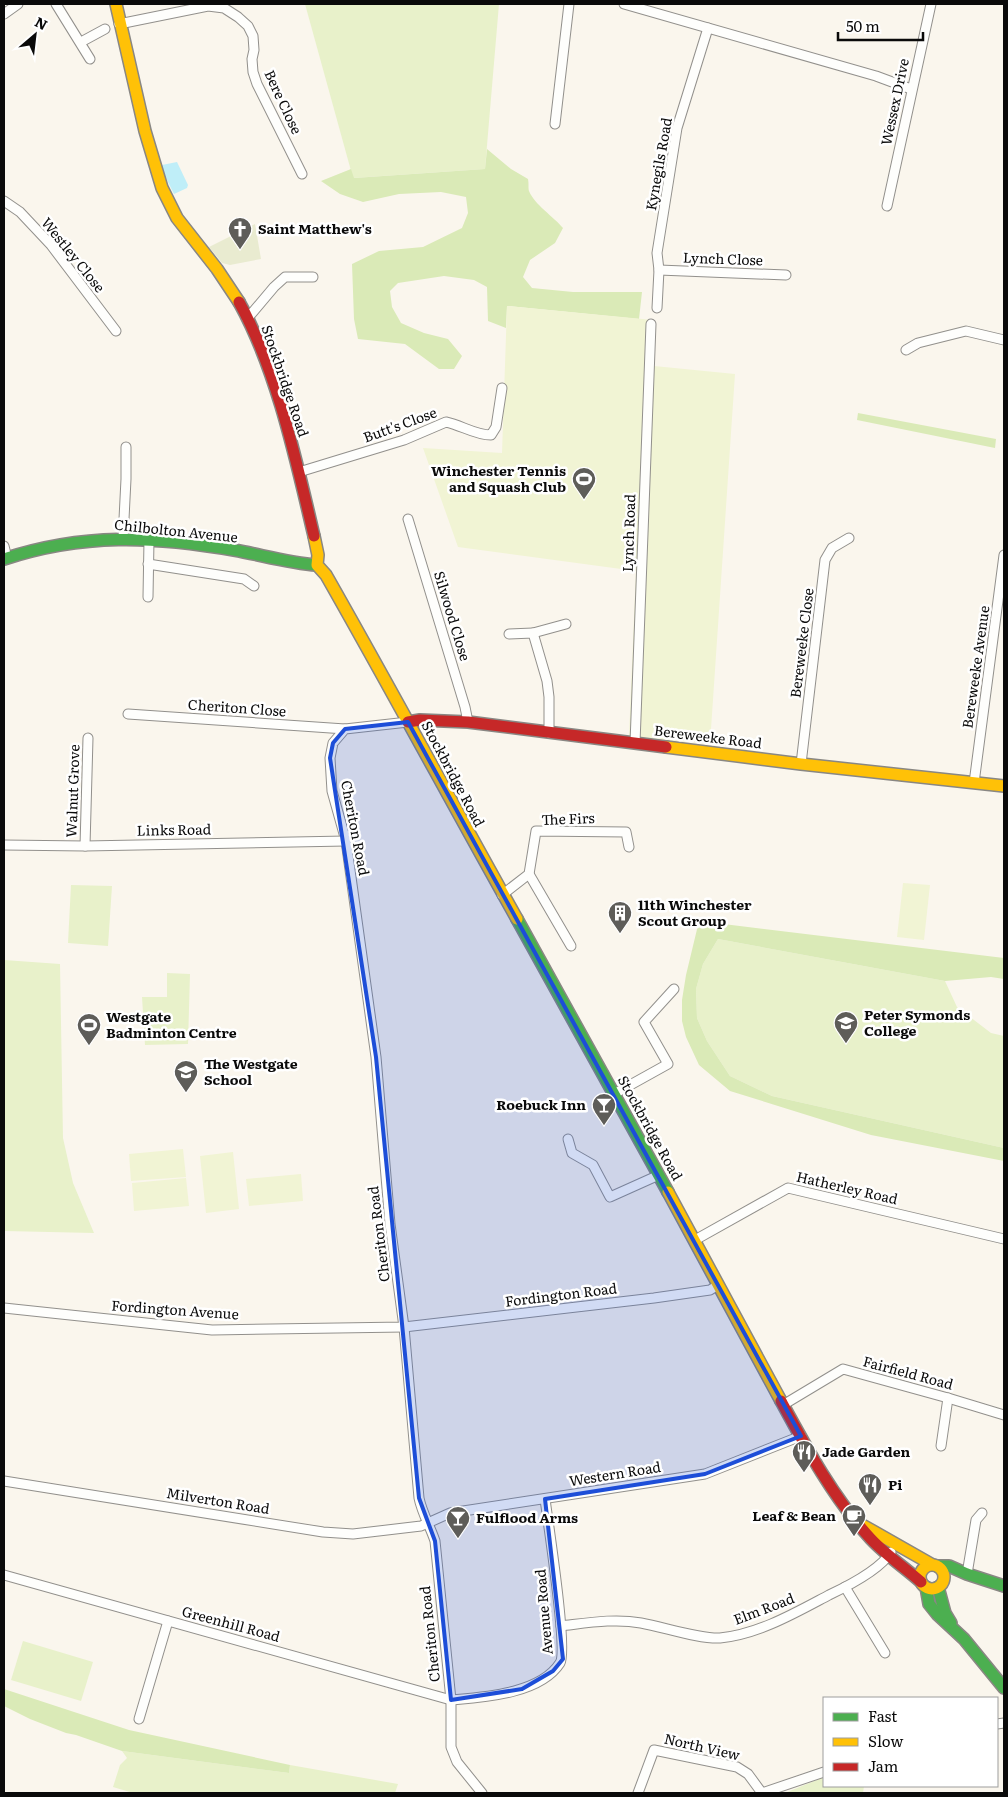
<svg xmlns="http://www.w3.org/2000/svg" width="1008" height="1797" viewBox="0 0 1008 1797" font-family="Literata,serif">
<rect width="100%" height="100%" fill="#faf6ed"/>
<!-- green -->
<g fill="#e8f1ca">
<path d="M305,4H499L485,169L353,178Z"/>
<path d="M71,885L112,886L108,946L68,943Z"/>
<path d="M718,939L945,981L957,1007L991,1033L1004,1036V1148L772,1096L730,1076L707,1041L697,1018L696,989L703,964Z"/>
<path d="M4,960L60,964L63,1138L73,1183L94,1233L4,1231Z"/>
<path d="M167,973L190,974L188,1044L145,1045L142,997H167Z"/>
<path d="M23,1641L93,1662L81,1701L11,1680Z"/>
<path d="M122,1751L289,1773L290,1765L398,1784L395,1793H133L113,1787L120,1765L127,1758Z"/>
<path d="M824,1777V1786H864L863,1793H785Z"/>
</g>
<!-- forest -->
<g fill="#daeab7">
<path d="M487,149L511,169L528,179C529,183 528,188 529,191C534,204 554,217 563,228L555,243L530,260L523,277L532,288L573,292H642L639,319L507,306L506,328L488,321L487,287L474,280L444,276L398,283L390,291L392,307L401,323L424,333L448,339L462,356L454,369H439L405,344L358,339L354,319L352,264L379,251L423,247L462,228L468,213L466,197L441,192L399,194L363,202L340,194L321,181L351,169L354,178L485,169Z"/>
<path d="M858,413L996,439L995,448L857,420Z"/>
<path d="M699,921L1004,958V979L991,977L945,981L718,939L703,964L696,989L697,1018L707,1041L730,1076L772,1096L1004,1148V1161L871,1135L730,1091L699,1065L686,1037L682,1021V1000L686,975Z"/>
<path d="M4,1689L129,1730L290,1765L289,1773L122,1751L76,1735L66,1733L30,1719L4,1706Z"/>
</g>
<!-- cemetery -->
<path fill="#e9ebd0" d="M255,224L261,259L230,265L222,263L209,247Z"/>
<!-- pitch -->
<g fill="#f1f4d4">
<path d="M507,306L653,320L654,366L735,374L710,744L629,736L636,571L458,547L423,448L502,453Z"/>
<path d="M903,883L930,885L924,940L897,937Z"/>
<path d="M183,1149L186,1177L131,1181L129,1154Z"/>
<path d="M233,1152L239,1209L206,1213L200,1156Z"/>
<path d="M301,1174L303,1201L249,1206L246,1179Z"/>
<path d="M186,1178L189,1206L134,1211L132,1183Z"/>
</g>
<!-- water -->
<path fill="#bfeef8" d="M177,162L188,185L187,188L174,194L164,174L162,165Z"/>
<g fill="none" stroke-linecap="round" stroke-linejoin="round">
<!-- street casing -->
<g stroke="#92908c" stroke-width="11">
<g id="street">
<path d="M56,4L90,59"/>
<path d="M624,4L876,76L911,89"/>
<path d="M4,14L18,4"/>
<path d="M119,24L208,6L224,8L238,17L248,26L253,36L254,50L252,59L253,72L257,84L302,174"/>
<path d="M81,42L105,29"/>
<path d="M555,124L569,4"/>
<path d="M4,201L20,212L51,245L116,331"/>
<path d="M887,206L931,4"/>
<path d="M659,270L786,275"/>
<path d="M657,308L659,270L657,253L677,128L708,28"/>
<path d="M247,319L274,287L285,277H313"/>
<path d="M906,350L918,343L966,331L1004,340"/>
<path d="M299,472L404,440L446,422C461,425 475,435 491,435L496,427L502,388"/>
<path d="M408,519L465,707L468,722"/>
<path d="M123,539L126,479V447"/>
<path d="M4,546L7,558"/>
<path d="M148,564L244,579L254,586"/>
<path d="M148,597L149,540"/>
<path d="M533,633L566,624"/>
<path d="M509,634L533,633L547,681L549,697V733"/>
<path d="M128,714L345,729"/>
<path d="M408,722L345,729L333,743L330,758L332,791L346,841L376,1057L390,1224L404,1327L419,1498C422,1513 430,1526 435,1541L451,1700V1747L457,1762L482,1793"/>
<path d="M635,743L651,324"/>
<path d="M801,764L825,560L832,548L849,538"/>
<path d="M974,783L1004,555"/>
<path d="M4,845L85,846L346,841"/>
<path d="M85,846L88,738"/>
<path d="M529,874L571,946"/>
<path d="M502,895L529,874L536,831L626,832L629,847"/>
<path d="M614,1094L668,1064L644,1022L674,989"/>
<path d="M568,1139L572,1153L593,1165L610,1197L659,1175"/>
<path d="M695,1240L788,1188L1004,1239"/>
<path d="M4,1308L212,1330L404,1327L654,1298L710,1290L718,1285"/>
<path d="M783,1405L843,1369L948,1398L1004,1415"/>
<path d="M941,1446L948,1398"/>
<path d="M4,1481L323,1532L353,1534L421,1526L450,1513L705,1474L801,1436"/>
<path d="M967,1574L976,1520L982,1513"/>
<path d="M4,1575L451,1700C484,1697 540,1694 560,1663C568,1651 548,1522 545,1499"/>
<path d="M845,1587L885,1653"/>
<path d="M561,1626C587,1623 615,1618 641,1623C664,1627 698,1639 720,1638C759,1634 795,1613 829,1595C848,1586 880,1570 891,1552"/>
<path d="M139,1719L168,1621"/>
<path d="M997,1724L1004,1723"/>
<path d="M638,1793L654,1750L737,1767L748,1774L762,1793"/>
<path d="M762,1793L824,1772"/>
</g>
</g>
<!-- fast casing -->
<g stroke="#898783" stroke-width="14">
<g id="fast">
<path d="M4,559C83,533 153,536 234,550C262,555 289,563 317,565"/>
<path d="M517,919L668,1192"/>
<path d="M937,1566H949L967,1574L1004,1586"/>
<path d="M926,1587L929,1604L937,1614L964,1639L1004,1688"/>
<path d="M938,1587L945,1613L951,1623"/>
</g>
</g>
<!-- slow casing -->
<g stroke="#898783" stroke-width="14">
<g id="slow">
<path d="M116,4L145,131L162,188L177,218L217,269L239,302"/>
<path d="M314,536L318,555L317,565L326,575C391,689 453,805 517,919"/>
<path d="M666,747L801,764L1004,786"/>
<path d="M668,1192L781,1401"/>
<path d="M864,1526L931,1564"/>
<circle cx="932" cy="1577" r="12"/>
</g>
</g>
<!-- jam casing -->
<g stroke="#898783" stroke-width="14">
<g id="jam">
<path d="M239,302C277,370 296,460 314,536"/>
<path d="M408,722L420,720L468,722L666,747"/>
<path d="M781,1401C807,1449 834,1499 871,1539C886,1555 905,1568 921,1582"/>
</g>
</g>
<!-- street -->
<use href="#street" stroke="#fefefc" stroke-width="9"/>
<!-- fast -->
<use href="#fast" stroke="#4caf50" stroke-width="11"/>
<!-- slow -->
<use href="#slow" stroke="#ffc107" stroke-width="11"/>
<!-- jam -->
<use href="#jam" stroke="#c62828" stroke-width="11"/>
</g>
<!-- marked area -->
<path fill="#1d4ed8" fill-opacity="0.2" stroke="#1d4ed8" stroke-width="4" stroke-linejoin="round" d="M408,722L801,1436L705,1474L545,1499L563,1659L553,1671L522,1689L451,1700L435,1541L419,1498L376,1057L330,758L333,743L345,729Z"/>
<!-- icons -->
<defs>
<g id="church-pin" transform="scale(1.25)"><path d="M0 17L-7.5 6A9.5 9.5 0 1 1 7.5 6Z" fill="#5e5d59" stroke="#fff"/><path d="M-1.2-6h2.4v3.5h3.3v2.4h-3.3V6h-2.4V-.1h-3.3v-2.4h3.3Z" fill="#fff"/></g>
<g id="stadium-pin" transform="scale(1.25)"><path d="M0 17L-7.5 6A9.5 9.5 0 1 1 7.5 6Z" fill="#5e5d59" stroke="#fff"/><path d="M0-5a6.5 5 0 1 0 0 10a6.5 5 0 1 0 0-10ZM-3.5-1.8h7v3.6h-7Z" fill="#fff"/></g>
<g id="building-pin" transform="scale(1.25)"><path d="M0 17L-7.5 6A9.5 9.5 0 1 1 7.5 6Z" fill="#5e5d59" stroke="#fff"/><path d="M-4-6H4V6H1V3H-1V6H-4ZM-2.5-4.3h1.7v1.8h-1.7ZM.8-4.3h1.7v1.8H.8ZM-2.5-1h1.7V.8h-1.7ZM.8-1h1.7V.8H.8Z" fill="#fff"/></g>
<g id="university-pin" transform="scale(1.25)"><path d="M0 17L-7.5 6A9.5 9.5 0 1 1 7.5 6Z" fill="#5e5d59" stroke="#fff"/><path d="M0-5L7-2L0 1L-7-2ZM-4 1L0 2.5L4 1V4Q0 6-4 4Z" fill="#fff"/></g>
<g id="school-pin" transform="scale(1.25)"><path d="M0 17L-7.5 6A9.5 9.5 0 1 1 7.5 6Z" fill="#5e5d59" stroke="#fff"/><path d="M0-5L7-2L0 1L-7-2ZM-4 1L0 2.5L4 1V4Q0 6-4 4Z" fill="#fff"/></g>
<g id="bar-pin" transform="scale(1.25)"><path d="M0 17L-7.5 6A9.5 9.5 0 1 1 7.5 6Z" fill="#5e5d59" stroke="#fff"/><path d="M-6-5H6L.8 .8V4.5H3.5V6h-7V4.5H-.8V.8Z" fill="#fff"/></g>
<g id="restaurant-pin" transform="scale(1.25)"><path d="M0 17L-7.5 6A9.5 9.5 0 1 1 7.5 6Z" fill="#5e5d59" stroke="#fff"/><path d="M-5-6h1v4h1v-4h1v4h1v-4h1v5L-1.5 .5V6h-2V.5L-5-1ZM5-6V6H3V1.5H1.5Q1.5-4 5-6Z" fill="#fff"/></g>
<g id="cafe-pin" transform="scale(1.25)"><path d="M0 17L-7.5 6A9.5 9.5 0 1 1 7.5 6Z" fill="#5e5d59" stroke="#fff"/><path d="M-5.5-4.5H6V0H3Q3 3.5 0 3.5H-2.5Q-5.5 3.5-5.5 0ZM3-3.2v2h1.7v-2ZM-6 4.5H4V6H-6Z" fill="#fff"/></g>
</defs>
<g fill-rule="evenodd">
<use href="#church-pin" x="240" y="229"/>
<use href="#stadium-pin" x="584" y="479"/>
<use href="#building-pin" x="620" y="913"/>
<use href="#university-pin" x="846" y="1023"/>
<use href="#stadium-pin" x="89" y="1025"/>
<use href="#school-pin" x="186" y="1072"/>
<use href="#bar-pin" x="604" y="1105"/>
<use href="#restaurant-pin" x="804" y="1452"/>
<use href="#restaurant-pin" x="870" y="1485"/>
<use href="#cafe-pin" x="854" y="1516"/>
<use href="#bar-pin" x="458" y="1518"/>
</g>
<g text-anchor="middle" stroke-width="5" stroke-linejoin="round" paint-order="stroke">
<!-- street labels -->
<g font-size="14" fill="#0a0a0a" stroke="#fff">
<text transform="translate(283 102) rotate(65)" y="5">Bere Close</text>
<text transform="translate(895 102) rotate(-78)" y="5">Wessex Drive</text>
<text transform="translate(659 164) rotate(-80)" y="5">Kynegils Road</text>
<text transform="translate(73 255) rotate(51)" y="5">Westley Close</text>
<text transform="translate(723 259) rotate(2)" y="5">Lynch Close</text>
<text transform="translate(285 381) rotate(71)" y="5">Stockbridge Road</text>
<text transform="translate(400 425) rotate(-20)" y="5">Butt's Close</text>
<text transform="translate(176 531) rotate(6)" y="5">Chilbolton Avenue</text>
<text transform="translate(629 533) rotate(-88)" y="5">Lynch Road</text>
<text transform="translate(452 616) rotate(73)" y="5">Silwood Close</text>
<text transform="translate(802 643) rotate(-83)" y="5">Bereweeke Close</text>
<text transform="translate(976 667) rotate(-82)" y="5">Bereweeke Avenue</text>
<text transform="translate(237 708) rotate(4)" y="5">Cheriton Close</text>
<text transform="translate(708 737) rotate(7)" y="5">Bereweeke Road</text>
<text transform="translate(453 774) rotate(62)" y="5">Stockbridge Road</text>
<text transform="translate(73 791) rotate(-88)" y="5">Walnut Grove</text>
<text transform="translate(568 819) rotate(-2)" y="5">The Firs</text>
<text transform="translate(355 828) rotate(79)" y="5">Cheriton Road</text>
<text transform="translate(174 830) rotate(-1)" y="5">Links Road</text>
<text transform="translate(650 1128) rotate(61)" y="5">Stockbridge Road</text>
<text transform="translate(847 1188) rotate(13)" y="5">Hatherley Road</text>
<text transform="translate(379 1234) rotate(-97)" y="5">Cheriton Road</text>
<text transform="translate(561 1295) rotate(-7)" y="5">Fordington Road</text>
<text transform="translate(175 1310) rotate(4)" y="5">Fordington Avenue</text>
<text transform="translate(908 1373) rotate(15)" y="5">Fairfield Road</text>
<text transform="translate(615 1474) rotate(-9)" y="5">Western Road</text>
<text transform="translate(218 1501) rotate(9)" y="5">Milverton Road</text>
<text transform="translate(764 1609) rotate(-21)" y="5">Elm Road</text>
<text transform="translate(544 1612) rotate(-95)" y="5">Avenue Road</text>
<text transform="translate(231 1624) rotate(15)" y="5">Greenhill Road</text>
<text transform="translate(430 1634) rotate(-96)" y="5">Cheriton Road</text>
<text transform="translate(702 1747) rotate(13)" y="5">North View</text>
</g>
<!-- poi labels -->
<g font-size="14" font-weight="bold" fill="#0a0a0a" stroke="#fff" text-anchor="start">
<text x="258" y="234">Saint Matthew's</text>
<text x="566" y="476" text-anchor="end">Winchester Tennis<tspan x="566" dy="16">and Squash Club</tspan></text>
<text x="638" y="910">11th Winchester<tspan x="638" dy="16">Scout Group</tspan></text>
<text x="864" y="1020">Peter Symonds<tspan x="864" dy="16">College</tspan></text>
<text x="106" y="1022">Westgate<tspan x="106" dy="16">Badminton Centre</tspan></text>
<text x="204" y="1069">The Westgate<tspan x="204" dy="16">School</tspan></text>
<text x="586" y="1110" text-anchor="end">Roebuck Inn</text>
<text x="822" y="1457">Jade Garden</text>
<text x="888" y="1490">Pi</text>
<text x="836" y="1521" text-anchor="end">Leaf &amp; Bean</text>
<text x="476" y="1523">Fulflood Arms</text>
</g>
</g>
<!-- border -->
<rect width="1008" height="1797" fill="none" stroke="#0a0a0a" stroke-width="10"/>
<!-- legend -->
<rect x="823" y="1697" width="175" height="90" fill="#ffffff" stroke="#9d9d9d"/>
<rect x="833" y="1713" width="25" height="8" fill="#4caf50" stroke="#9d9d9d"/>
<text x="868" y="1722" font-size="15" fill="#0a0a0a">Fast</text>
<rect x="833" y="1738" width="25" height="8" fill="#ffc107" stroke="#9d9d9d"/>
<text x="868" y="1747" font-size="15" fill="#0a0a0a">Slow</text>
<rect x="833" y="1763" width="25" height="8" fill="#c62828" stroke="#9d9d9d"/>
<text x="868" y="1772" font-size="15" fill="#0a0a0a">Jam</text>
<!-- north arrow -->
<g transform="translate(35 35) rotate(28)" stroke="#ffffff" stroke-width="4" paint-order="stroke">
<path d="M0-4L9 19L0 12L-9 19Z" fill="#0a0a0a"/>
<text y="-8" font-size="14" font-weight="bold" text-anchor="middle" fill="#0a0a0a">N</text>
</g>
<!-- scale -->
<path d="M838 32v8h85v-8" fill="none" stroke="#0a0a0a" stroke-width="2.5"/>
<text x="846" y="32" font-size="15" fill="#0a0a0a" stroke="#ffffff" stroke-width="4" paint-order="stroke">50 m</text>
</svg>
